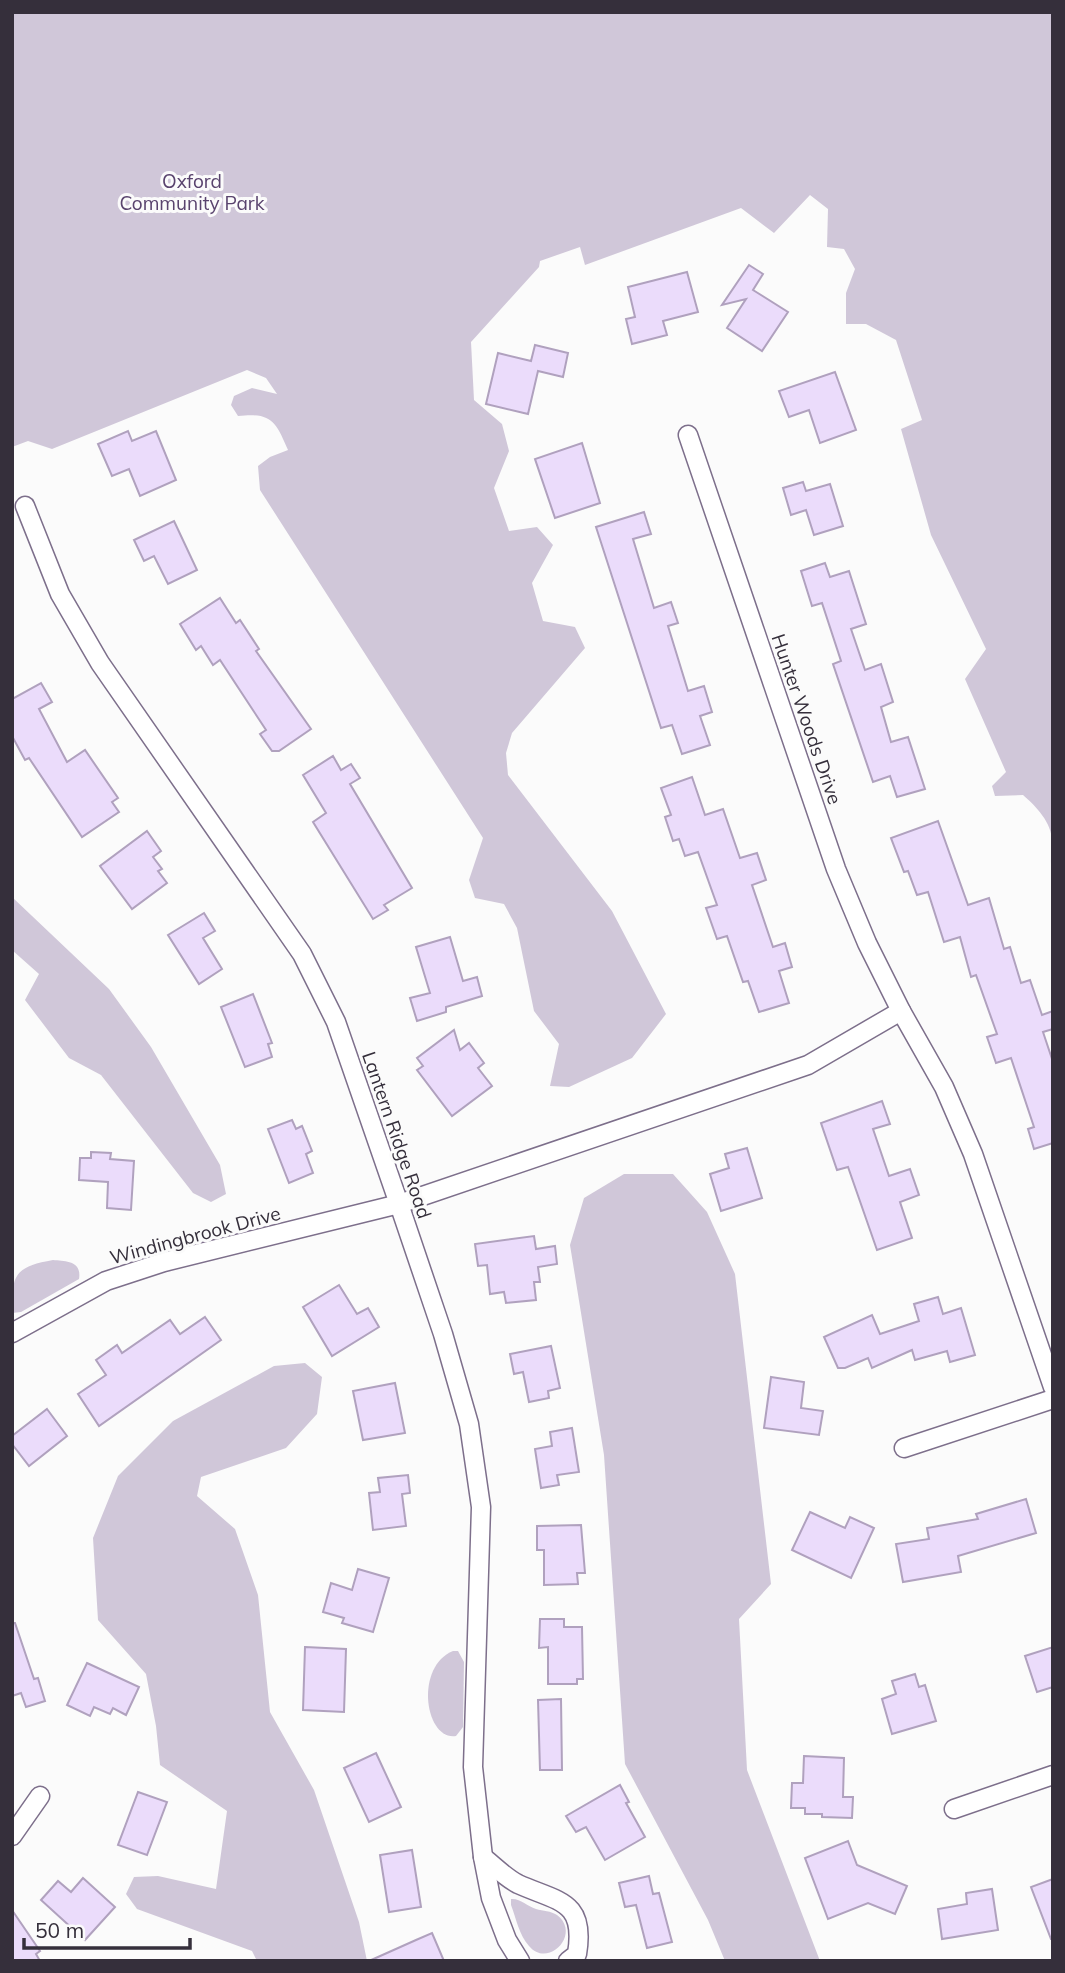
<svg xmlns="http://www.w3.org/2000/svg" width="1065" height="1973" viewBox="0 0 1065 1973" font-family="Mulish,sans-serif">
<rect width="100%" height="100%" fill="#fbfbfb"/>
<!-- green -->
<g fill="#d0c7d9">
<path d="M12,12H1053V875C1049,862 1052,854 1052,841C1052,823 1036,806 1023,795L995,796L992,786L1006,772L965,679L986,649L931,535L901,429L922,420L896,340L866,324H846V293L855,269L844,249L827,247L828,209L810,195L774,233L741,208L585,265L580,247L540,261L539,267L471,342L474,400L502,424L509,451L494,488L509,531L537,527L553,545L532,583L543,621L575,627L585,648L512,733L506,753L508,775L612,911L666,1014L632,1058L569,1087L550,1086L559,1044L534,1011L517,928L504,904L475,898L469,880L483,838L260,490L258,466L270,457L288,450C276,422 272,412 238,416L231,405L234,396L252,388L277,394L266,378L247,370L52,449L28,441L12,447Z"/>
<path d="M12,897L109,989L151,1047L220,1165L226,1194L211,1202L193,1193L101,1075L69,1058L25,1000L39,974L12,950Z"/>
<path d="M624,1174H673L707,1212L735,1274L771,1584L739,1619L747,1770L820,1961H725L708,1920L625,1764L604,1455L570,1245L584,1198Z"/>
<path d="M53,1260C66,1261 82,1261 79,1279L21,1312L12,1313C12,1276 13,1267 53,1260Z"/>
<path d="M305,1363L322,1377L317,1414L286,1448L201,1477L197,1496L235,1529L258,1595L270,1712L314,1790L359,1922L367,1961H257L252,1951L137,1909L126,1894L134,1877L158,1876L216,1889L227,1811L160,1765L156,1726L146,1674L98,1620L93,1538L118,1476L173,1421L274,1366Z"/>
<path d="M453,1651H458L464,1662L463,1727L456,1736C425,1741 414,1667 453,1651Z"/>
<path d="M511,1899C520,1898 527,1906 536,1909C543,1911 551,1911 557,1915C582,1934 548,1969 529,1946C519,1935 516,1918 511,1905Z"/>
</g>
<!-- building -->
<g fill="#ebdcfb" stroke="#b0a1be" stroke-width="2">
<path d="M749,265L763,274L753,290L788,312L762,351L727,328L746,299L722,305Z"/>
<path d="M687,272L698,312L663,321L667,335L632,344L626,319L635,317L628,287Z"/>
<path d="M535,345L568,353L563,377L538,371L528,414L486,404L498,353L531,361Z"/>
<path d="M835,372L856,430L820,443L809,410L789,417L779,391Z"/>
<path d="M128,431L132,441L156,431L176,480L140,496L129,469L112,476L98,444Z"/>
<path d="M582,443L600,503L555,518L535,459Z"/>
<path d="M803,482L806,491L830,484L843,526L814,535L806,510L791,515L783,488Z"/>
<path d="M644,512L651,534L633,539L654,608L671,602L678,623L668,626L688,691L704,686L712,712L700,716L710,745L682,754L672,725L661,728L596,527Z"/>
<path d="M174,521L197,570L168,584L154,556L144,561L134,540Z"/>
<path d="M825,563L830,577L849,571L866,624L851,629L865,670L881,664L893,702L881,707L891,742L908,737L925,789L897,797L890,776L873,782L833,664L841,661L822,603L812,606L801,571Z"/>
<path d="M220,598L236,623L240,620L259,649L256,651L311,729L279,751H272L260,734L266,730L220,660L213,665L201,646L196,650L180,624Z"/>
<path d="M41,683L52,702L39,709L67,762L85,750L118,798L112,802L119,812L82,837L29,758L25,760L12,736V699Z"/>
<path d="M333,756L341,770L351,764L360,778L350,784L412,888L384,905L388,910L373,919L313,822L326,813L303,775Z"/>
<path d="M692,777L705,815L723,809L740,858L757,853L766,880L752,885L773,947L785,943L792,967L779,971L789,1003L759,1012L748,981L743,982L727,936L717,939L706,908L717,905L698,852L685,856L679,839L673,841L665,817L671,815L661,788Z"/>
<path d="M938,821L968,905L989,898L1004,949L1010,947L1021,983L1030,980L1042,1015L1053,1011V1029L1043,1032L1053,1062V1143L1034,1149L1028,1129L1034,1127L1011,1058L996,1063L987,1037L997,1034L976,975L971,977L960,937L944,942L928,892L917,895L908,871L904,872L891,838Z"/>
<path d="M147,831L161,851L153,857L162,869L158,871L167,883L132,909L100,866Z"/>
<path d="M204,913L215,931L203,938L222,969L199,984L168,935Z"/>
<path d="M450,937L463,981L477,977L482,996L446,1007V1012L417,1021L410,998L430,993L416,947Z"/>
<path d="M253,994L272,1043L268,1044L272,1057L245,1067L221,1007Z"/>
<path d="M454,1030L460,1050L469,1043L484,1063L478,1068L492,1086L452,1116L417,1070L423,1066L417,1058Z"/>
<path d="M882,1101L890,1124L873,1129L889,1176L910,1169L919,1195L900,1202L912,1238L877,1250L848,1167L837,1170L821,1123Z"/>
<path d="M292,1120L296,1129L302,1126L312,1151L306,1154L313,1173L289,1183L268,1129Z"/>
<path d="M747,1148L762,1198L721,1211L710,1174L729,1168L725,1154Z"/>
<path d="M91,1152L111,1153L110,1159L134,1161L131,1210L107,1208L108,1182L79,1180L80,1158H91Z"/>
<path d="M534,1236L536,1249L555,1246L557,1264L538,1267L540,1282H534L536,1300L506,1303L504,1292L490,1294L487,1265L478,1266L475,1244Z"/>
<path d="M339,1285L357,1314L368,1308L379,1327L332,1356L303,1307Z"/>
<path d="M938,1297L943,1314L961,1308L975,1355L950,1362L947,1351L915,1360L912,1350L872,1368L868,1358L845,1368H838L824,1337L872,1315L880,1334L919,1321L914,1304Z"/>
<path d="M205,1317L221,1340L99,1426L78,1394L106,1375L96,1360L117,1345L122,1353L170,1320L180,1334Z"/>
<path d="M551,1346L560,1388L548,1391L549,1398L529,1402L523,1372L514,1374L510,1354Z"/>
<path d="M771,1377L804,1382L801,1408L823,1411L819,1435L764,1428Z"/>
<path d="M395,1383L405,1433L363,1440L353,1391Z"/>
<path d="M47,1409L67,1436L29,1466L12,1444V1436Z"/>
<path d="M572,1428L579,1472L557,1475L559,1485L541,1488L535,1449L552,1446L550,1432Z"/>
<path d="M408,1475L410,1493L402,1494L406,1526L373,1530L369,1493L380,1492L378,1478Z"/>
<path d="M1026,1499L1036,1533L958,1556L961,1572L903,1582L896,1544L929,1539L927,1528L978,1519L976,1514Z"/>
<path d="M810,1512L845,1528L850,1517L874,1528L851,1578L792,1550Z"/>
<path d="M581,1525L585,1573H577L578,1584L544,1585V1550H537V1526Z"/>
<path d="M358,1569L389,1578L373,1632L342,1623L344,1618L323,1612L331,1583L352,1590Z"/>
<path d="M540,1619H564V1627H582L583,1679H577V1684H548V1647L539,1648Z"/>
<path d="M12,1623H15L34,1679L38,1678L45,1701L26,1707L21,1693L12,1696Z"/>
<path d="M305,1647L346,1649L344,1712L303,1710Z"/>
<path d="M1053,1647V1687L1037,1692L1025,1656Z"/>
<path d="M87,1663L139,1687L126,1715L113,1708L110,1714L94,1707L90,1716L67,1705Z"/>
<path d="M915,1674L919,1687L925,1685L936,1721L892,1734L882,1699L896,1694L892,1681Z"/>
<path d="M561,1699L562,1770H540L538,1700Z"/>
<path d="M376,1753L401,1807L369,1822L344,1768Z"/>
<path d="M804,1756L844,1758L843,1797H853L852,1818L822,1817V1814H805V1808H791L792,1783H803Z"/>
<path d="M620,1785L629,1802L626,1803L645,1837L605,1860L586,1827L576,1832L566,1816Z"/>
<path d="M138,1792L167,1802L147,1855L118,1845Z"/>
<path d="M848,1841L857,1865L907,1886L895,1914L868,1903L828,1919L805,1858Z"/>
<path d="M412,1850L421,1907L389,1912L380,1855Z"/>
<path d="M649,1876L653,1894L659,1893L672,1942L647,1948L636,1905L625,1907L619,1883Z"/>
<path d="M83,1878L115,1907L85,1940L41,1900L58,1881L71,1892Z"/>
<path d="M1053,1879V1939H1051L1031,1887Z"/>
<path d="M992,1889L998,1930L942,1939L938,1909L967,1904L966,1893Z"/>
<path d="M12,1910L40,1951L36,1954L40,1961H12Z"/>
<path d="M432,1933L444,1961H369L416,1940Z"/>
</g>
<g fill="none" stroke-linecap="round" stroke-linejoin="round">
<!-- street casing -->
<g stroke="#7d6f8b" stroke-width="21">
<g id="street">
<path d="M688,435L836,869L867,943L901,1011L944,1087L973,1154L1053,1387"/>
<path d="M25,506L60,594L100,663L302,954L336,1022L399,1204L443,1334L469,1424L481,1507L473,1767L483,1857L491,1898L507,1940L520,1961"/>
<path d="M12,1333L106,1281L164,1262L399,1204L808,1065L901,1011"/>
<path d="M904,1448L1053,1399"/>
<path d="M954,1809L1053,1775"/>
<path d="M12,1836L40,1796"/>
<path d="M483,1857C494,1866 506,1878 518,1884C558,1902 586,1900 577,1954L568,1961"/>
</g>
</g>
<!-- street -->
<use href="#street" stroke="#fff" stroke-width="18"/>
</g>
<g text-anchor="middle" stroke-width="6" stroke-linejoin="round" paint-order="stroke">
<!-- park labels -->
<g font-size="19" fill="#59436e" stroke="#fbfbfb">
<text x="192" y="188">Oxford<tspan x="192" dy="22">Community Park</tspan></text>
</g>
<!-- street labels -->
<g font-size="19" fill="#352f3b" stroke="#fbfbfb">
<text transform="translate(807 719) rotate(71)" y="7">Hunter Woods Drive</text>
<text transform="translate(397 1135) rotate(71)" y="7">Lantern Ridge Road</text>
<text transform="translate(195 1235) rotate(-15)" y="7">Windingbrook Drive</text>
</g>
</g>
<!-- border -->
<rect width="1065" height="1973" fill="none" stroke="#352f3b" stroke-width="28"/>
<!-- scale -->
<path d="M24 1938v10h166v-10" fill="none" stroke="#352f3b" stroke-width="3.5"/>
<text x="35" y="1938" font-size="21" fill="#352f3b" stroke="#fbfbfb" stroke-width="5" paint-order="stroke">50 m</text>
</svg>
